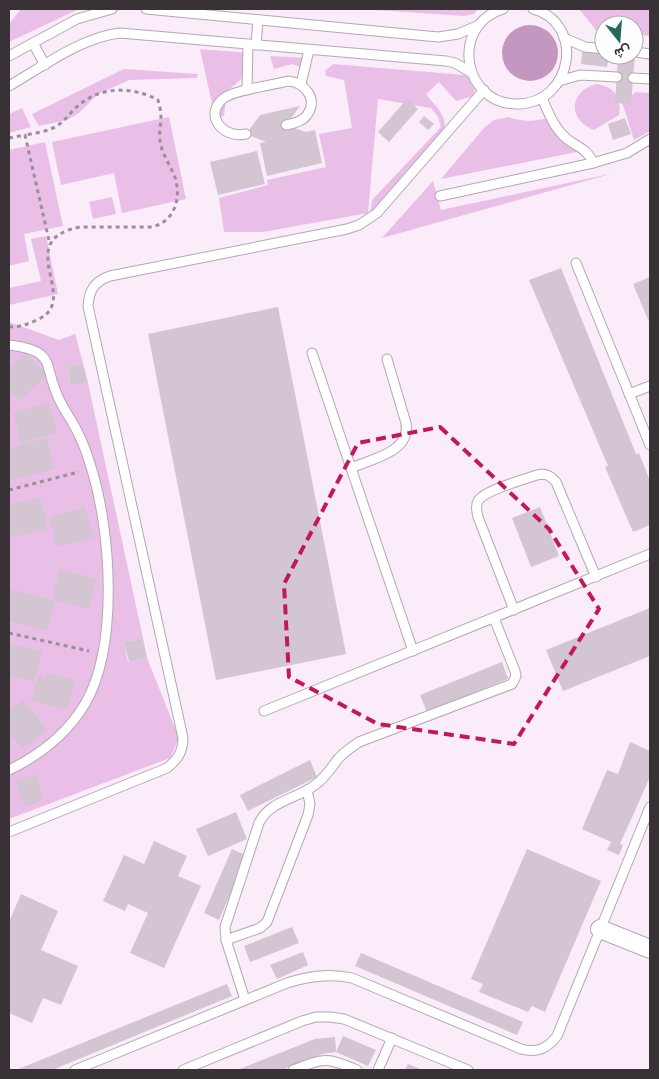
<svg xmlns="http://www.w3.org/2000/svg" width="659" height="1079" viewBox="0 0 659 1079" font-family="Mulish,Vazirmatn,sans-serif">
<rect width="100%" height="100%" fill="#faecf9"/>
<!-- green -->
<g fill="#eabfe7">
<path d="M21,9H79L9,42V24Z"/>
<path d="M361,9H478L474,14L464,16Z"/>
<path d="M579,9H650V36L634,34V25H604V31L596,30Z"/>
<path d="M200,49C213,51 230,50 244,53C269,61 234,85 227,91L224,116L215,117Z"/>
<path d="M270,56L306,58L305,69L292,64L274,69Z"/>
<path d="M333,64L464,75C473,79 477,86 473,96L456,101L439,82L426,94C439,111 449,115 443,140L370,214L372,200L441,127L438,117L431,108L378,99L368,213L263,232H224L219,198L268,185L267,180L326,167L319,134L352,128L344,80L326,76L325,71Z"/>
<path d="M124,69L198,74L197,78L129,80L98,94L79,113L67,120L39,126L32,114Z"/>
<path d="M596,84C614,86 622,98 619,115L594,130C568,120 568,92 596,84Z"/>
<path d="M636,92L650,93V131L634,140L622,102Z"/>
<path d="M22,108L31,127L9,133V114Z"/>
<path d="M169,117L186,199L122,213L114,173L61,185L52,142Z"/>
<path d="M508,117C523,122 535,122 550,117L577,152L441,179L484,128L494,120Z"/>
<path d="M45,142L63,226L24,234L29,261L9,266V150Z"/>
<path d="M614,173L382,238L433,181L441,210Z"/>
<path d="M112,197L116,214L93,219L89,202Z"/>
<path d="M46,236L58,294L9,305V288L41,281L31,239Z"/>
<path d="M9,322L59,340L75,334L83,363L67,366L71,386L88,383L143,638L124,642L128,662L147,658L179,738L170,758L9,819Z"/>
</g>
<!-- water -->
<circle fill="#c397c0" cx="530" cy="53" r="28"/>
<!-- building -->
<g fill="#d3c5d2">
<path d="M620,22L637,23L635,42H634V25H620Z"/>
<path d="M582,52L609,55L607,67L581,64Z"/>
<path d="M618,55H635L631,104L615,103Z"/>
<path d="M407,99L418,109L389,142L378,132Z"/>
<path d="M300,106L286,125L306,132L315,130L322,163L267,176L260,143L266,142L246,134L260,115Z"/>
<path d="M424,116L434,124L428,130L419,122Z"/>
<path d="M625,118L631,134L613,140L608,124Z"/>
<path d="M257,151L265,184L218,195L210,162Z"/>
<path d="M561,268L636,454L639,453L650,481V525L633,532L605,467L608,466L529,280Z"/>
<path d="M650,277V324L633,284Z"/>
<path d="M278,307L346,654L216,680L148,334Z"/>
<path d="M26,353L47,375L19,401L9,390V368Z"/>
<path d="M83,363L88,383L71,386L67,366Z"/>
<path d="M49,403L57,433L21,443L13,413Z"/>
<path d="M47,438L54,469L11,480L9,472V448Z"/>
<path d="M40,498L48,528L9,538V505Z"/>
<path d="M85,507L93,537L57,547L49,517Z"/>
<path d="M540,507L559,556L531,567L512,518Z"/>
<path d="M60,569L97,579L88,609L52,599Z"/>
<path d="M11,589L55,601L47,631L9,621V599Z"/>
<path d="M650,608V656L563,691L546,650Z"/>
<path d="M143,638L147,658L129,662L124,642Z"/>
<path d="M9,643L42,651L34,682L9,675Z"/>
<path d="M502,662L508,679L427,712L420,695Z"/>
<path d="M47,673L76,681L67,710L31,700L38,676L46,678Z"/>
<path d="M23,700L47,730L22,749L9,732V711Z"/>
<path d="M630,742L650,751V777L620,844L623,845L619,855L607,850L611,842L582,829L607,770L618,774Z"/>
<path d="M310,760L317,777L248,811L240,795Z"/>
<path d="M35,774L44,799L25,807L15,782Z"/>
<path d="M236,812L247,839L208,856L196,829Z"/>
<path d="M154,841L187,856L178,876L201,886L164,968L130,953L148,913L128,904L125,911L103,901L124,855L144,864Z"/>
<path d="M232,849L247,856L219,920L204,913Z"/>
<path d="M527,849L601,881L545,1012L532,1006L528,1012L479,992L483,984L471,979Z"/>
<path d="M21,894L58,911L41,950L78,966L61,1005L43,998L32,1023L9,1013V922Z"/>
<path d="M292,927L299,943L250,962L244,946Z"/>
<path d="M303,952L308,965L277,979L270,965Z"/>
<path d="M361,953L523,1022L517,1035L355,966Z"/>
<path d="M227,984L232,996L52,1070H16Z"/>
<path d="M343,1036L376,1050L368,1066L336,1052Z"/>
<path d="M335,1037L336,1052L322,1054L282,1070H237L315,1039Z"/>
<path d="M408,1064L423,1070H405Z"/>
</g>
<g fill="none" stroke-linecap="round" stroke-linejoin="round">
<!-- service casing -->
<g stroke="#b4a7b3" stroke-width="11">
<g id="service">
<path d="M146,9L438,37L458,34L479,25"/>
<path d="M503,9C450,25 462,104 517,104C573,104 586,23 533,9"/>
<path d="M564,38L585,47L604,49"/>
<path d="M33,43L45,65"/>
<path d="M256,45L258,20"/>
<path d="M635,52L650,54"/>
<path d="M9,56L77,19L112,9"/>
<path d="M633,78L650,79"/>
<path d="M559,81L580,75L617,77"/>
<path d="M301,84L309,50"/>
<path d="M9,86C42,67 82,37 120,33L446,61L455,63L472,73"/>
<path d="M247,90L248,44"/>
<path d="M542,98C548,112 554,128 567,139C577,147 588,149 593,163"/>
<path d="M246,134C222,139 203,114 224,98C234,90 274,85 288,81C304,82 319,99 307,115C302,122 294,123 286,125"/>
<path d="M440,196L593,163L627,153L650,139"/>
<path d="M576,263L650,445"/>
<path d="M9,345C58,351 42,364 59,399C65,412 74,423 79,435C84,445 88,457 91,467C111,530 119,646 85,704C67,734 40,755 9,770"/>
<path d="M312,353L413,651"/>
<path d="M629,394L650,386"/>
<path d="M351,468C372,459 411,452 406,423L387,359"/>
<path d="M514,610L478,517C477,512 475,506 478,501C483,491 525,479 537,475C545,473 550,475 556,482L596,577"/>
<path d="M264,711L650,554"/>
<path d="M9,832L167,768C177,760 183,752 183,738L88,306C89,290 95,281 110,276L347,229L359,225L377,213L484,90"/>
<path d="M226,940L260,928L267,922L308,815L310,804L307,790"/>
<path d="M245,1000L226,940L225,927L259,823C269,801 297,799 315,785C325,778 331,768 338,759C344,752 352,747 359,742L512,684L516,676L515,671L494,618"/>
<path d="M75,1070L287,983C309,976 329,973 352,978L521,1049C537,1053 547,1049 557,1036L650,807"/>
<path d="M183,1070L302,1021L316,1017H330L344,1019L468,1070"/>
<path d="M293,1070C324,1058 326,1057 357,1070"/>
<path d="M378,1070L392,1038"/>
</g>
</g>
<!-- minor casing -->
<g stroke="#b4a7b3" stroke-width="20">
<path id="minor" d="M600,929L650,949"/>
</g>
<!-- path -->
<g stroke="#998f98" stroke-width="3" stroke-dasharray="4 4" stroke-linecap="butt">
<path d="M9,138L25,135L50,245"/>
<path d="M9,327C20,327 29,324 39,319C81,299 11,240 80,227H152C173,222 181,201 176,181C173,169 164,158 161,146C158,135 161,126 161,115C161,110 159,105 158,100C132,86 100,86 78,106C70,112 65,122 55,127C46,132 35,133 25,135"/>
<path d="M9,490L79,472"/>
<path d="M9,633L89,651"/>
</g>
<!-- service -->
<use href="#service" stroke="#fff" stroke-width="9"/>
<!-- minor -->
<use href="#minor" stroke="#fff" stroke-width="18"/>
</g>
<!-- marked area -->
<path fill="none" stroke="#c2185b" stroke-width="4" stroke-dasharray="10 6" stroke-linejoin="round" d="M440,427L549,529L599,609L514,744L378,724L289,677L284,584L358,443Z"/>
<!-- border -->
<rect width="659" height="1079" fill="none" stroke="#383237" stroke-width="20"/>
<!-- north arrow -->
<g transform="translate(619 40) rotate(163)"><circle r="24" fill="#fefefe" stroke="#afacae"/>
<path d="M0-4L9 19L0 12L-9 19Z" fill="#256a5d"/>
<text y="-8" font-size="14" font-weight="bold" text-anchor="middle" fill="#383237">ش</text>
</g>
</svg>
